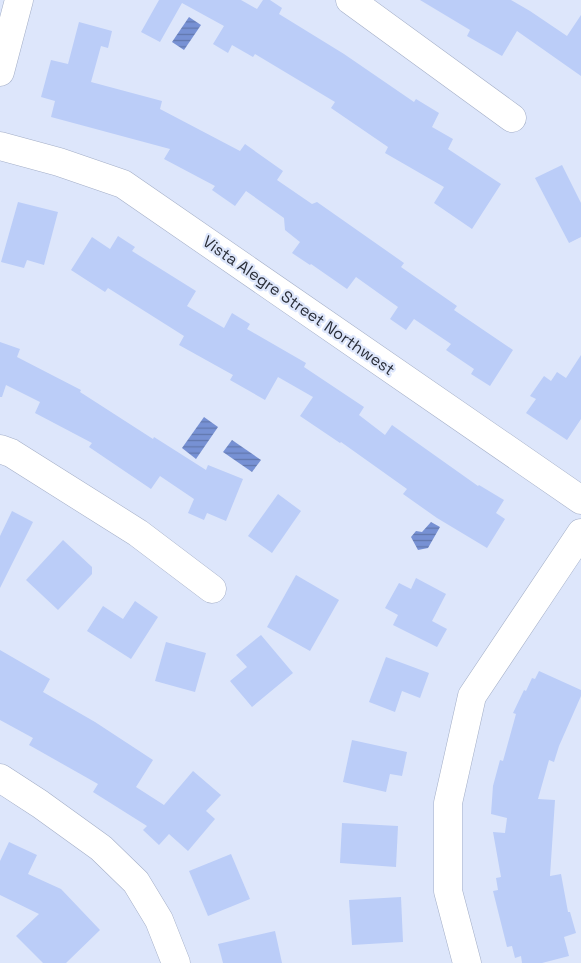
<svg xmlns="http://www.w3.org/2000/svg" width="581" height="963" viewBox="0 0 581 963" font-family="'Space Grotesk',sans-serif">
<defs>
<pattern id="water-rules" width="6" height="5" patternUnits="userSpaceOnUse" patternTransform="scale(1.25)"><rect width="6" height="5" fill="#7791d4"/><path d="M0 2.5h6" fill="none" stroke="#6277ad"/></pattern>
</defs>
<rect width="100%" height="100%" fill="#dde6fb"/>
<!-- water -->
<g fill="url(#water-rules)">
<path d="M189,17L201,25L184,50L172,42Z"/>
<path d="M204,417L218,427L196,459L182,448Z"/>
<path d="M232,440L261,460L252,472L223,452Z"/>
<path d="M431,522L440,527L428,548L418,550L411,537L416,531L422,532Z"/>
</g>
<!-- building -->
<g fill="#bbcdf8">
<path d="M159,0H241L257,9L263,0H270L282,8L279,14L344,54L414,102L416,99L439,113L432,127L453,139L448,149L501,184L472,229L434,203L444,187L385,153L388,147L331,108L335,102L255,54L253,57L232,45L228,53L213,44L224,26L182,3L160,42L141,32Z"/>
<path d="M420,0H511L530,11L567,36L581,15V76L517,31L502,56L467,36L470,30Z"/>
<path d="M79,22L112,31L108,48L101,46L91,82L162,101L160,109L240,151L245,144L283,171L277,180L312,204L317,202L404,263L401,267L457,306L454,310L513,350L490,386L471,374L474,369L446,350L451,344L414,319L406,330L390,319L398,307L356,277L347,289L311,264L310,265L292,253L300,242L285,230L284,218L246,191L235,206L212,190L215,186L164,159L170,149L51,117L55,101L41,97L51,60L68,64Z"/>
<path d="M562,165L581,203V237L569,243L535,178Z"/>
<path d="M18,202L58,212L44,265L27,260L24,268L1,262Z"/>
<path d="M118,236L135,247L132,251L196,291L187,306L224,328L232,313L250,324L247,329L306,363L304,367L364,407L359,415L385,435L392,425L478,486L479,485L504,500L496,513L505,519L487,548L437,518L403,494L407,489L341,442L340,443L300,416L313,397L278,377L265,400L230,380L233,375L179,345L184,336L108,288L105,292L71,270L92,237L110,249Z"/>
<path d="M0,342L20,349L17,357L81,390L80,392L153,439L154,437L206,470L208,465L243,479L226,521L207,513L204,520L188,513L194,499L160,476L151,489L89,447L92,443L35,413L40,402L6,385L2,397H0Z"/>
<path d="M581,355V419L567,440L526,413L536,399L530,396L544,376L551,381L557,372L566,378Z"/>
<path d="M278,494L301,511L272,553L248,536Z"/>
<path d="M12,511L33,522L0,588V536Z"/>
<path d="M63,540L92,567V574L58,610L26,580Z"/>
<path d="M296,575L339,600L310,651L267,627Z"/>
<path d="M416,578L446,594L432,621L447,629L437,647L393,625L398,615L385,608L399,583L411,589Z"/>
<path d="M135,601L158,617L131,659L87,631L103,606L123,619Z"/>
<path d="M261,635L293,673L252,707L230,681L247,667L236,655Z"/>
<path d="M166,642L206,653L195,692L155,681Z"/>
<path d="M0,650L50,679L43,692L95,722L153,760L136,787L164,805L193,771L221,795L206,811L215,819L188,851L169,834L159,845L143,830L147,826L93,792L98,784L29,745L33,738L0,720Z"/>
<path d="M386,657L429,673L420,698L402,691L395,712L369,702Z"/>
<path d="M539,671L581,690V696L559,746L554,762L549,760L538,799L555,800L550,876L561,874L568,912H570L576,933L564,937L569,956L542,963H522L521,956L515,958L512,946L507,947L493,891L498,890L496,878L501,877L493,832L505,833L507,818L491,814L493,786L500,760L503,761L516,714L513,713L524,690L526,691L532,678L535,679Z"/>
<path d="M352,740L407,752L402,776L390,774L386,792L343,782Z"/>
<path d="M342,823L398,826L396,867L340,863Z"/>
<path d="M9,842L37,855L28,874L61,889L100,930L66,963H43L16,936L39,914L0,895V861Z"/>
<path d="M231,854L250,899L208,916L189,871Z"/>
<path d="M401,897L403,942L352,945L349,900Z"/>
<path d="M275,931L282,963H223L218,944Z"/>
</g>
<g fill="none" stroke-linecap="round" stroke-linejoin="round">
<!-- minor casing -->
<g stroke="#a3aec7" stroke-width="29">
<g id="minor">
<path d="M350,0L512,118"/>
<path d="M0,72L19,0"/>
<path d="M0,146L59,162L123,184L581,500"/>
<path d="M0,449L11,453L138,533L212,589"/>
<path d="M0,778L40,804L101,848L136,882L159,920L176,963"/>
<path d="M467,963L448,891V803L472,696L581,533"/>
</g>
</g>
<!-- minor -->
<use href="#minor" stroke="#fff" stroke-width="28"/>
</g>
<g text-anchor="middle" stroke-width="4.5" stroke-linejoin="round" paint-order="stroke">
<!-- street labels -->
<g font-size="16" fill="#292d37" stroke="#dde6fb">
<text transform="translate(299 305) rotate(35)" y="6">Vista Alegre Street Northwest</text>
</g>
</g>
</svg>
